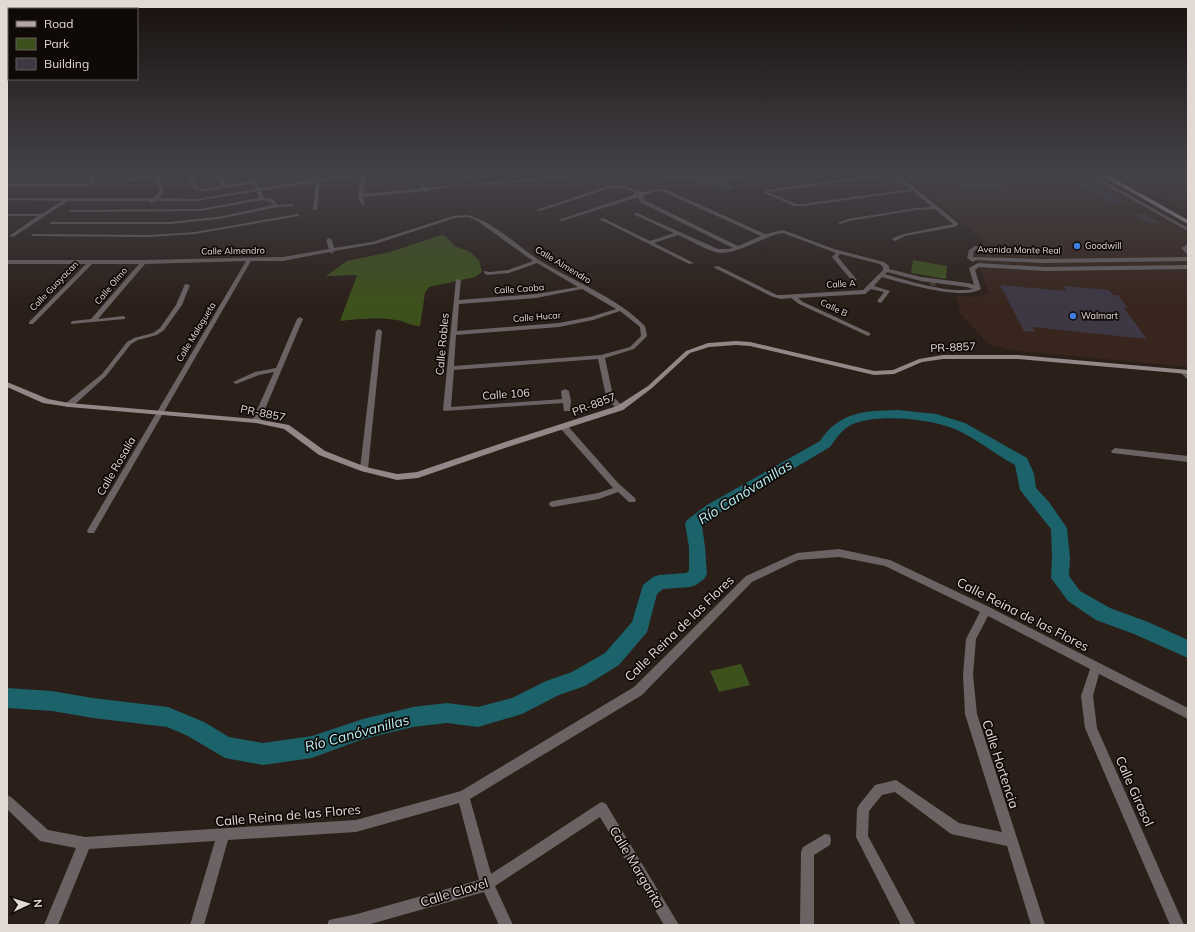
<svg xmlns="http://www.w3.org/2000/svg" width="1195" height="932" viewBox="0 0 1195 932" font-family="Mulish,sans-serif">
<rect width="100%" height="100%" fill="#2b1f19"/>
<!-- built -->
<g fill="#38261e">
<path d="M902,173H1092L1188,228V367L1010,350L989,344L960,313L957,296L978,297L989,293L975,255L974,245L988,244Z"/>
<path d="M1113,173H1188V212Z"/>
</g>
<!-- green -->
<g fill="#3d511c">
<path d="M653,173H715L724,179L734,188L733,190L681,179L654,177Z"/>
<path d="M441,235L445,236L455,246L470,252L479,260L482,272L475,277L429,287L425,293L420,326C411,326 404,321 396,320C377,317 359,319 340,321L357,275L326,276L347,261L390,252Z"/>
<path d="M913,260L947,266L946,279L911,273Z"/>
<path d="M741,664L750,685L719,692L710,671Z"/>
</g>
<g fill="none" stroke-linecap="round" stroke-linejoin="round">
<!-- river -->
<path fill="#1b626a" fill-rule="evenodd" d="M898,410L936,414L965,423L1027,458L1034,474L1036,488L1049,502L1067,528L1070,558L1069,576L1080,591L1110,608L1148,622L1188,640V658L1134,634L1096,620L1068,601L1051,578L1052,558L1051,529L1020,490L1015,465C995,454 977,439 955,429C930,419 876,413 851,425C841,430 836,439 830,447L719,513L702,526L705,547L707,574L704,579L696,585L690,587L663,589L657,594L647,632L619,665L585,686L559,695L522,714L478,727L447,723L413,727L363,739L312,758L263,765L225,758L188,736L167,727L93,718L52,711L7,708V688L52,691L93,698L168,707L204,722L229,737L263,743L312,736L363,719L413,707L447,703L478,707L512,698L546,681L572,672L605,653L632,622L643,585L653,577L659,575L686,573L689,571V547L685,524L687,520L707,505L820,441C840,411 865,411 898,410Z"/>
</g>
<!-- building -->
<g fill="#3d3844">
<path d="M930,173H976L984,179H993L1007,188L965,190L952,180H940Z"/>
<path d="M1073,174L1095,185L1125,202L1110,203L1089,190H1084L1056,175Z"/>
<path d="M1146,214L1160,223H1148L1134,215Z"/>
<path d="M1000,285L1067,291L1063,286L1109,290L1113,295H1118L1128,308L1123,307L1147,339L1032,327L1035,332L1024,331Z"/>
</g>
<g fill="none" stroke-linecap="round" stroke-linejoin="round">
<!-- street-tunnel -->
<path stroke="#463b35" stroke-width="6" stroke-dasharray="6 3" stroke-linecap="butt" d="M930,282L939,284"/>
<!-- street -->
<g fill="#6a6263" fill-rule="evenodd">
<path d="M89,173H93L95,182L90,186H7V184H89L91,182Z"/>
<path d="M125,173H129L131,178L155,175V173H159L164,191L158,198L196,199L256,189L254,183L204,191L194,189L187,173H191L198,188L204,189L222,186L216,173H234L221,176L226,185L270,178V180L258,182L260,188L315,179L310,173H315L319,179L365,173H381L366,176L363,194L423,188L400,173H405L427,188L449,186L451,187L429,190L427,192L425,191L363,197L365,204L363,205C355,199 360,186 362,176L320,181L317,209L315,210L313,209L316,182L261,191L264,198L273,199L277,205L292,204L294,205V206L273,208L218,219L170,224H50V222H170L218,217L273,205L270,201L262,200L200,211L71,212L69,211L71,210L200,209L259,198L257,191L196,201H155L152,203H150V201H68L13,237L9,236L38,216H7V214H42L62,201L7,200V198H153L160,191L156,178L129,181L127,180Z"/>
<path d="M458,173H464L484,183L586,174H633L635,175L633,176H586L483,185Z"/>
<path d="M716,173H722L730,177L755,173H769L729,179Z"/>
<path d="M889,173H896L958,223V225L954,227L905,236L895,241L892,239L893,238L904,234L953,224L935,209L916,210L849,221L840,224L838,223L848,219L916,208L932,207L913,191L803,206H794L764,193L767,190ZM893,175L910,189L803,204H797L768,192Z"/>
<path d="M1084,173H1090L1188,228V231Z"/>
<path d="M608,186H623L644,192L657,189L667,190L765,234L783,230L834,249L884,262L889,266V269L921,277L968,283L974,285L969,268L978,263L1045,267L1188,265V269L1045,271L979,267L975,270L981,289C964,301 903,283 882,277L874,286L890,291L882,302L880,303L877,301L884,292L871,289L865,294L798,298L803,302L870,333V335L868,336L799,304L791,298L781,299L773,297L713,267L718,266L777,295H781L863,290L883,270V267L880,264L840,254L838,257L857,280L852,281L832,257L836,253L783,233C763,236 733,258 715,252C702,248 690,240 678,235L654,243L694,263L689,264L599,219L603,218L650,241L674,233L635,215V213H637L718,249H729L733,248L640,202L638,197L562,221L558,220L634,195L633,194L635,192L623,188H610L540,211L536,210ZM657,191L664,192L761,236L738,246L644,200L643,196ZM887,272L921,281L967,287L973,289C950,294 908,281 885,274Z"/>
<path d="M297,214H299V216L195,234L148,237L33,236L31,235L33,234L148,235L195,232Z"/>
<path d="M468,215C494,222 517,246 539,260C573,281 618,298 645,326L647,336L634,349L605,358L613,396L624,408L623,410H617L606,396L598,359L454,370L451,407L562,399L561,391L565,389L569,391L571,401L570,411H564L563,403L444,411L443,409L456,279L461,280L459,300L536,294L578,287L537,263L509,273L487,275L484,273V271L490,272L508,270L533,261L476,220L468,217L455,218L375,244L334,251L332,254L330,252L283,261H251L94,533H88L87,531L88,529L246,261L145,264L98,319L123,316L125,317V319L71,324V322L73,321L91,319L139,264H92L33,324H29V322L86,264H7V260H143L283,257L329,249L326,240L329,238L332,240L334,248L372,242L453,216ZM582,289L616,309L590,317L559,323L457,331L459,304L536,298ZM620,311L640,327L641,336L630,347L601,355L454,366L456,335L559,327L593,320Z"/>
<path d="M1188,244V255L1181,248Z"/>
<path d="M975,246L1009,247L1012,249L1009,251L976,250L974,251L973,257L1043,259L1188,257V261L1043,263L976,260L973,262L967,258L969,250Z"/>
<path d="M185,284L190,285L182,305L164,330L157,335L138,340L131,344L106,376L72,407H66L65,405L66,403L102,374L127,342L134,338L153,333L160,328L176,305Z"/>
<path d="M300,317L303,319L260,421L259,423H253L252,421L274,372L259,375L236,384L233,382L255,372L276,368L297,319Z"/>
<path d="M379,329L382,331L368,469L364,472L360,469L376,331Z"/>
<path d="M1183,370L1188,373V379L1186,378L1180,372Z"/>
<path d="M561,425H567L618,483L635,498L636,500L635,502H629L618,492L599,499L553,507L550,506L549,504L550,502L553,501L598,493L613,488L561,429L560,427Z"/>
<path d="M1115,448L1188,456V462L1112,453L1111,451Z"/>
<path d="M839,549L890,560L989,607L1188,708V719L1099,674L1093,696L1097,728L1184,925H1170L1085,728L1081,696L1090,669L988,616L976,639L973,675L977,714L1045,925H1031L1007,846L951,834L895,792L882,795L869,811L868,836L916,925H901L856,837L857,809L859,805L875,785L896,780L959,823L1002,832L965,714L963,675L966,639L980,612L885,566L839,557L798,560L752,582L642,695L470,799L491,874L598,804L602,802L606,804L679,925H664L600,817L495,886L513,925H499L484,892L367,925H327L329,920L357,914L479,880L459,803L356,832L228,840L204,925H190L215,841L89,849L58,925H44L76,848L40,841L7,809V795L11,797L48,830L85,837L356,820L461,791L634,687L746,576L797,553Z"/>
<path d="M825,834L830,835L831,840L830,845L814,855V925H800L801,852L803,847Z"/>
</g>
<!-- secondary -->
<path fill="#948788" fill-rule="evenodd" d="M736,341L750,342L874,371L893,370L919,359L943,355H1018L1188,370V374L1018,359H943L922,362L894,374L874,375L750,346L736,345L709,347L690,353L652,388L623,410L511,446L418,478L397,480L361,471L319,455L284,429L256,423L69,407L43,403L7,387V382L48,399L69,403L256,419L289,425L325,451L366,467L397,474L417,472L505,442L617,406L648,386L686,351L708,343Z"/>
<!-- primary -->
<path fill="#b4a4a5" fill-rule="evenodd" d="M1097,173H1104L1188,220V224Z"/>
</g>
<!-- sky -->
<linearGradient id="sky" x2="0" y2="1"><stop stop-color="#18110e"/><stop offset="0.57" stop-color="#444249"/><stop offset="1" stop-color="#444249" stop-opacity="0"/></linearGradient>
<rect width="1195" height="304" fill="url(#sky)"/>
<!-- markers -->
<g fill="#3f7fe0" stroke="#0f0a08" stroke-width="1.5">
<circle cx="1077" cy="246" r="4"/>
<circle cx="1073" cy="316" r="4"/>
</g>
<g text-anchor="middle" stroke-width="3.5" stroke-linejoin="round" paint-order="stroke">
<!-- far-poi labels -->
<g font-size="9" fill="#e2d9d5" stroke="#0f0a08" text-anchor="start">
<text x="1085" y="249">Goodwill</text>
<text x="1081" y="319">Walmart</text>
</g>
<!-- far-street labels -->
<g font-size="9" fill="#e2d9d5" stroke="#0f0a08">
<text transform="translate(1019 250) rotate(1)" y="3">Avenida Monte Real</text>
<text transform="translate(233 251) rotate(-1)" y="3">Calle Almendro</text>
<text transform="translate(563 265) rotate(31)" y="3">Calle Almendro</text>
<text transform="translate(841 284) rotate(-4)" y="3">Calle A</text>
<text transform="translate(54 286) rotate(-46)" y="3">Calle Guayacan</text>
<text transform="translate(111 286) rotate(-50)" y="3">Calle Olmo</text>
<text transform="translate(519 289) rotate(-4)" y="3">Calle Caoba</text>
<text transform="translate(834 308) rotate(25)" y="3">Calle B</text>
<text transform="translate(537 317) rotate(-5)" y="3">Calle Hucar</text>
<text transform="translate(196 332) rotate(-59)" y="3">Calle Malagueta</text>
</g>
<!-- street labels -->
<g font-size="11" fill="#e2d9d5" stroke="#0f0a08">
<text transform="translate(442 344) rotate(-85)" y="4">Calle Robles</text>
<text transform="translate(953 347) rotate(-3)" y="4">PR-8857</text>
<text transform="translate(506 394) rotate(-4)" y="4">Calle 106</text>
<text transform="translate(594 404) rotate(-21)" y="4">PR-8857</text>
<text transform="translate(263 413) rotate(11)" y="4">PR-8857</text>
<text transform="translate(116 466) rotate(-60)" y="4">Calle Rosalía</text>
</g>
<!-- near-street labels -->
<g font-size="13" fill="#e2d9d5" stroke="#0f0a08">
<text transform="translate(1023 614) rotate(27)" y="5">Calle Reina de las Flores</text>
<text transform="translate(679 628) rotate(-44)" y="5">Calle Reina de las Flores</text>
<text transform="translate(1001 764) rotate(72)" y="5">Calle Hortencia</text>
<text transform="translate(1135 791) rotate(66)" y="5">Calle Girasol</text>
<text transform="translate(288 815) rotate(-5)" y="5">Calle Reina de las Flores</text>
<text transform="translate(637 867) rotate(59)" y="5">Calle Margarita</text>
<text transform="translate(454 892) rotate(-17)" y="5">Calle Clavel</text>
</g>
<!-- near-water labels -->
<g font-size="14" font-style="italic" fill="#b7eff7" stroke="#0f0a08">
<text transform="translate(745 492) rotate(-32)" y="5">Río Canóvanillas</text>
<text transform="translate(357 733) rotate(-15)" y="5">Río Canóvanillas</text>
</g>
</g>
<!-- border -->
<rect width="1195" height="932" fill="none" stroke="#e2d9d5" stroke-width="16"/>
<!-- legend -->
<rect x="8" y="8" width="130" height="72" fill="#0f0a08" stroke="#635d5a"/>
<rect x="16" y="21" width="20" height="6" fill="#b4a4a5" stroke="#635d5a"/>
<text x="44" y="28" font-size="12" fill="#e2d9d5">Road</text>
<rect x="16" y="38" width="20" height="12" fill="#3d511c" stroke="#635d5a"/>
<text x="44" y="48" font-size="12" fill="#e2d9d5">Park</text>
<rect x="16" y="58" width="20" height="12" fill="#3d3844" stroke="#635d5a"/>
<text x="44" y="68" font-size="12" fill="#e2d9d5">Building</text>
<!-- north arrow -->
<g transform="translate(28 904) rotate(86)" stroke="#0f0a08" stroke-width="3" paint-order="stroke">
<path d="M0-3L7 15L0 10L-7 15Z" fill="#e2d9d5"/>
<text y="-6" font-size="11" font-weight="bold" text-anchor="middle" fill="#e2d9d5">N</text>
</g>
</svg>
